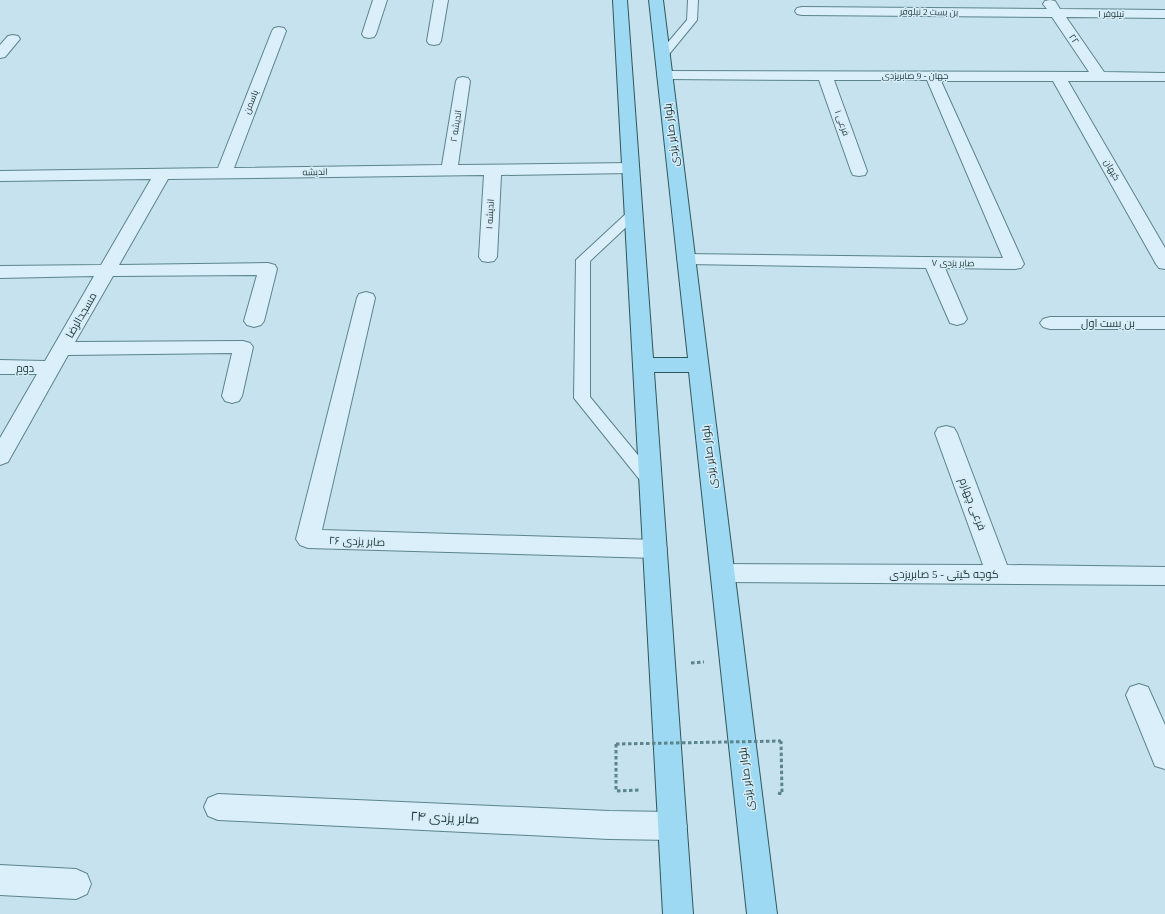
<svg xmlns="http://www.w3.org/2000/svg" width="1165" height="914" viewBox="0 0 1165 914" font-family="'Times New Roman',Cairo,serif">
<rect width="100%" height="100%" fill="#c6e2ef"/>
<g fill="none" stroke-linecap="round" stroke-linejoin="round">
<!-- lane casing -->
<g stroke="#5b848b" stroke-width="2">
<g id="lane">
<path d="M688,0H698L697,20L666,58H658L657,56L658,54L687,20Z"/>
<path d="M634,209L638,210L640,213L638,216L590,261V397L656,477L658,481L656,485L650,487L644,485L574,398L576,260L630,210Z"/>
</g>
</g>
<!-- street casing -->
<g stroke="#5b848b" stroke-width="2">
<g id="street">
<path d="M373,0H387L376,34L374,37L369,38L364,37L362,34Z"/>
<path d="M434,0H448L441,41L439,44L434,45L429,44L427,41Z"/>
<path d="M1050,0L1055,1L1060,9L1165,10V18L1066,17L1104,72L1165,73V81H1068L1165,248V269L1159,268L1156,264L1053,81H941L1024,264L1021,268L1015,269L945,268L967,319L964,323L957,325L950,323L926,268L686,264L680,263L677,259L680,255L686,254L1003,258L927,80H834L867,171L865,175L859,176L853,175L851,171L819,80L664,79L659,78L657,75L659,72L664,71L1089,72L1052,17L802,15L797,14L795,11L797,8L802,7L1047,9L1043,4L1045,1Z"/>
<path d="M279,27L284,28L286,31L234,168L442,165L456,81L458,78L463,77L468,78L470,81L458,165L631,163L637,165L639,168L637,171L631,173L501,175L497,257L494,261L488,262L482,261L479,257L484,175L168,179L119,265L268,263L275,265L277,269L264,321L261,325L254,327L247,325L244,321L257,275L113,276L75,342L243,341L250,343L253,347L242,396L239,401L232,403L225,401L222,396L232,353L68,355L8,462L0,465V438L37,374H0V360L45,361L94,276L0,278V266L101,265L151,179L0,181V171L218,168L272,31L274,28Z"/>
<path d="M13,35L18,36L20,39L5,57L0,58V45L8,36Z"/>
<path d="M366,292L373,294L375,298L322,530L655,540L663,543L667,549L663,555L655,558L308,548L300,545L296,539L357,298L359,294Z"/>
<path d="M1050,317H1165V329H1050L1043,327L1040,323L1043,319Z"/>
<path d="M946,426L954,428L957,433L1007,565L1165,567V585L723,582L714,580L711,573L714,566L723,564L983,565L935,433L938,428Z"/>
<path d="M1139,684L1148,687L1165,725V769L1155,766L1126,695L1130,687Z"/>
<path d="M218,794L609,811L672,812L682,816L687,826L682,836L672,840L609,839L218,820L208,816L204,807L208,798Z"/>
<path d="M0,865L76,869L87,874L91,884L87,894L76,899L0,895Z"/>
</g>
</g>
<!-- primary casing -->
<g stroke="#2f5659" stroke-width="2">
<path id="primary" d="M613,0H627L653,358H688L649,0H663L777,914H747L689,372H654L693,914H663Z"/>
</g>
<!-- path -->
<g stroke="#5b848b" stroke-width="3" stroke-dasharray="3.5 2.5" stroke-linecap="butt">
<path d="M691,663L704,662"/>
<path d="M616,744V791L640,790"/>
<path d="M778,793L782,794L781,741"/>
</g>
<!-- lane -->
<use href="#lane" fill="#daeffa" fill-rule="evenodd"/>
<!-- street -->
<use href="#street" fill="#daeffa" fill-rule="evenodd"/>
<!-- primary -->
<use href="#primary" fill="#9ed9f3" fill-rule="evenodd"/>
<!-- path-bridge -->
<path stroke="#5b848b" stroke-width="3" stroke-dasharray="3.5 2.5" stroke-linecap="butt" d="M616,744L781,741"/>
</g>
<g text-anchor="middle" stroke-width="3" stroke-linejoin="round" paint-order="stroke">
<!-- far-street labels -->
<g font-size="9" fill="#1f383b" stroke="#d6ecf7">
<text transform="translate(929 12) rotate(1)" y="3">بن بست 2 نیلوفر</text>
<text x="1111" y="17">نیلوفر ۱</text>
<text transform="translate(1074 39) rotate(56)" y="3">۲۲</text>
<text x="915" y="79">جهان - 9 صابریزدی</text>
<text transform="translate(251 102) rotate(-69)" y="3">یاسمن</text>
<text transform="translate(842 123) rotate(70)" y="3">فرعی ۱</text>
<text transform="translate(456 126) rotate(-81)" y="3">اندیشه ۲</text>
<text transform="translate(1112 170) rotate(60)" y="3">کیهان</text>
<text transform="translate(315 172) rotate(-1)" y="3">اندیشه</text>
<text transform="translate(490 214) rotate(-87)" y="3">اندیشه ۱</text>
<text transform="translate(953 263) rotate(1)" y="3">صابر یزدی ۷</text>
</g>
<!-- street labels -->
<g font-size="11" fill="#1f383b" stroke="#d6ecf7">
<text transform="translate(671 135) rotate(-97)" y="4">بلوار صابر یزدی</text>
<text transform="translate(81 315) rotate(-60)" y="4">مسجدالرضا</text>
<text x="1108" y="327">بن بست اول</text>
<text x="25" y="372">دوم</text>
<text transform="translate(709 457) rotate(-97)" y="4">بلوار صابر یزدی</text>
<text transform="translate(973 504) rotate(69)" y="4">فرعی چهارم</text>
<text transform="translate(357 541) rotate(2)" y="4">صابر یزدی ۲۶</text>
<text x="944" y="578">کوچه گیتی - 5 صابریزدی</text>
<text transform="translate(746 779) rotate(-97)" y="4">بلوار صابر یزدی</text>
</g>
<!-- near-street labels -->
<g font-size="13" fill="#1f383b" stroke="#d6ecf7">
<text transform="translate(445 817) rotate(3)" y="5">صابر یزدی ۲۴</text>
</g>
</g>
</svg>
